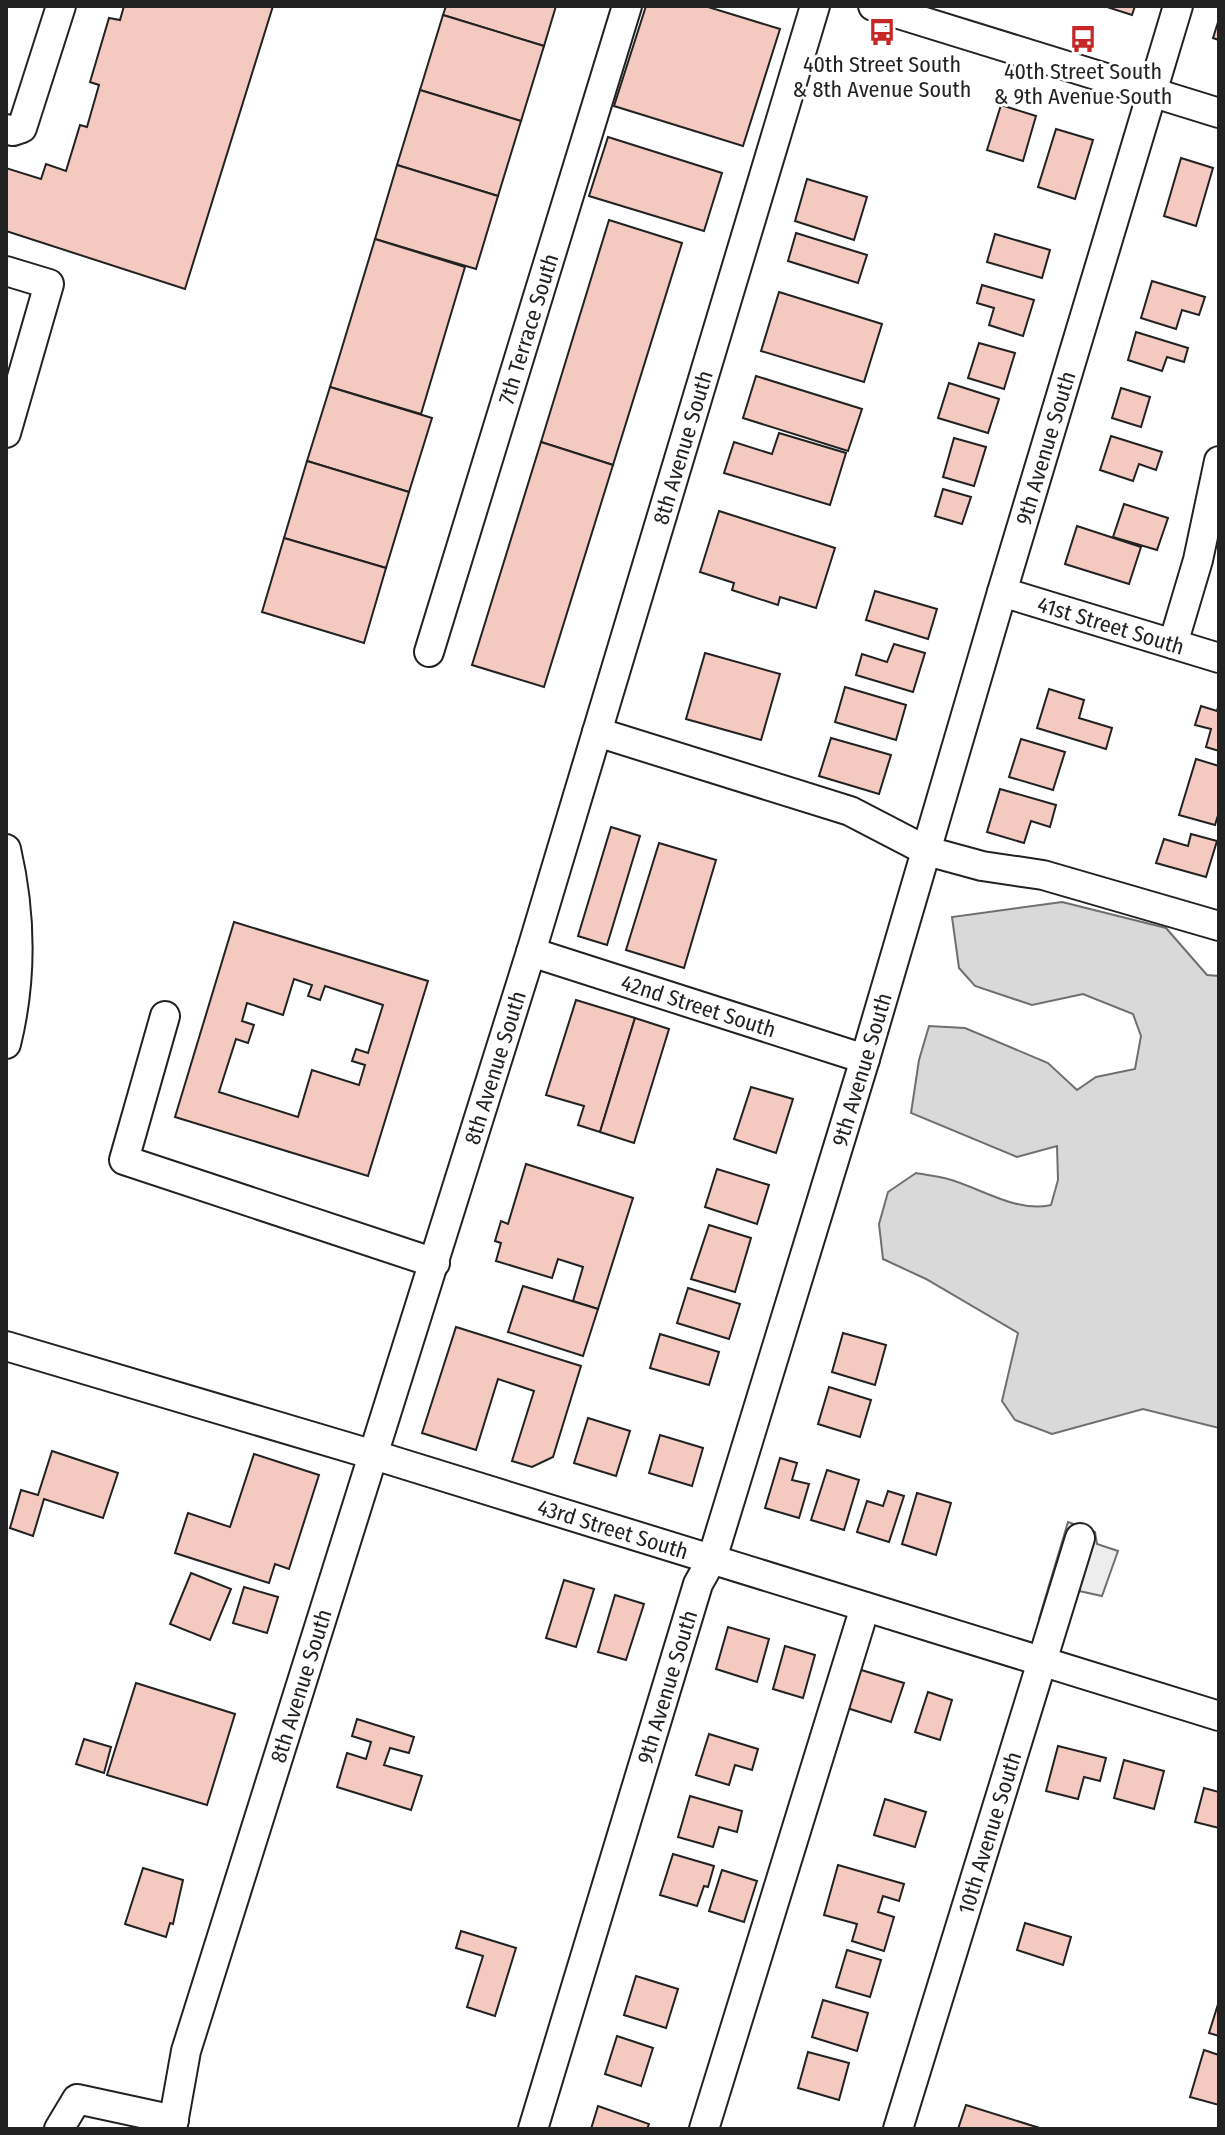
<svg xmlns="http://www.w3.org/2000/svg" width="1225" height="2135" viewBox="0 0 1225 2135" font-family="'Fira Sans Condensed',sans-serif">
<rect width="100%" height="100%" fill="#fff"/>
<!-- parking -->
<path fill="#ededed" stroke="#6f6f6f" stroke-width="2" d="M1068,1522L1095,1532L1097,1544L1118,1551L1102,1596L1079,1591L1064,1629L1039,1619Z"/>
<!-- water -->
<path fill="#d9d9d9" stroke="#6f6f6f" stroke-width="2" d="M1062,902L1166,928L1207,975L1219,976V1428L1143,1409L1052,1434L1015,1420L1002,1401L1018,1333L926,1279L883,1259L879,1224L888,1192L916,1173C926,1175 937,1176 948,1179C981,1188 1016,1213 1051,1205L1058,1180L1057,1146L1017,1157L911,1113L919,1060L929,1026L965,1028L1048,1063L1077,1090L1096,1077L1135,1069L1141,1036L1133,1014L1083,994L1032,1005L975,986L959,968L952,917Z"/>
<!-- building -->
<g fill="#f3c9c0" stroke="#222" stroke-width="2" fill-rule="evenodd">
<path d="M124,6H273L185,289L6,231V168L41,179L46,164L66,171L80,125L87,127L99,85L90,82L109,18L120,20Z"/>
<path d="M446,6H556L544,46L443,15Z"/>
<path d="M646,6H705L780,29L743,146L614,106Z"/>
<path d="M1104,6H1135L1132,15Z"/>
<path d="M443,15L544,46L521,121L420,90Z"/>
<path d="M1219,19V40L1213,38Z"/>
<path d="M420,90L521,121L498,196L397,165Z"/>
<path d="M1001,105L1036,116L1023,161L987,150Z"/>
<path d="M1056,129L1093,140L1075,199L1038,187Z"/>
<path d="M608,137L722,173L704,231L589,196Z"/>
<path d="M1181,158L1213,168L1196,226L1164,216Z"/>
<path d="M397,165L498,196L476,269L375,239Z"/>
<path d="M807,179L867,197L854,240L795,221Z"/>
<path d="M609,220L682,243L613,465L541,442Z"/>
<path d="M796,233L867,255L858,283L788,261Z"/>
<path d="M995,234L1050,250L1042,278L987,262Z"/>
<path d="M375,239L465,267L421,414L330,387Z"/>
<path d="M1152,281L1205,297L1199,315L1182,310L1176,329L1141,318Z"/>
<path d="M982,285L1034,300L1023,336L989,325L994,308L977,303Z"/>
<path d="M779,292L882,324L864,382L761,351Z"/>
<path d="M1136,332L1188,348L1184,362L1167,357L1162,371L1128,360Z"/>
<path d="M979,343L1015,353L1004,389L968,378Z"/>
<path d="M756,376L862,409L848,451L743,418Z"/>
<path d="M949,383L999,399L988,433L938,418Z"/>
<path d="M330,387L432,418L409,492L307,461Z"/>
<path d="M1121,388L1150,397L1141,427L1112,418Z"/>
<path d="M779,433L846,453L830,505L724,473L734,442L772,454Z"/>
<path d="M1111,436L1162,452L1156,470L1139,464L1133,481L1100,470Z"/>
<path d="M954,438L986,447L974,486L943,477Z"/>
<path d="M541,442L613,465L544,687L472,665Z"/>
<path d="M307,461L409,492L386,568L284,538Z"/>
<path d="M943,489L971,497L962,524L935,516Z"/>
<path d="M1124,504L1168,518L1157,550L1113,537Z"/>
<path d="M719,511L835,548L816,608L780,597L778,605L732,590L734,583L700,572Z"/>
<path d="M1077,526L1141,547L1129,584L1065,564Z"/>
<path d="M284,538L386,568L364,643L262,612Z"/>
<path d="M875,591L937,609L928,639L866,620Z"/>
<path d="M894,644L925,653L913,692L856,675L862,654L887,662Z"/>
<path d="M705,653L780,674L761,740L686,719Z"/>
<path d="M845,687L906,705L896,740L835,722Z"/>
<path d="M1049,689L1084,700L1079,718L1112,728L1106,749L1037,728Z"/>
<path d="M1219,703V751L1206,747L1211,729L1195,725L1201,706L1217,711Z"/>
<path d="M831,738L891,755L879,794L819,776Z"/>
<path d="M1021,739L1065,752L1053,790L1009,777Z"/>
<path d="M1196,759L1219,766V812L1215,825L1179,815Z"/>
<path d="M1000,789L1056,805L1050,827L1031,821L1024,843L987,832Z"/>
<path d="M611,827L640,836L607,945L578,936Z"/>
<path d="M1191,834L1217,841L1206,877L1156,863L1164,839L1188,846Z"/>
<path d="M659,843L716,860L684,968L626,950Z"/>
<path d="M234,922L428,981L368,1176L175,1117ZM294,979L312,985L308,996L320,1000L325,986L383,1005L368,1053L356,1049L352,1061L365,1065L359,1085L312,1070L298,1117L219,1092L236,1039L248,1043L254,1025L242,1021L247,1003L283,1015Z"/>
<path d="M576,1000L635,1018L600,1132L578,1125L584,1106L546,1095Z"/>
<path d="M635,1018L669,1029L634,1143L600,1132Z"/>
<path d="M751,1087L793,1099L776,1153L734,1139Z"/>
<path d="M526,1164L633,1198L598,1309L573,1301L583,1267L558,1259L552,1278L496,1261L501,1243L495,1241L501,1221L508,1224Z"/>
<path d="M717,1169L769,1185L757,1224L705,1207Z"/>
<path d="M709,1225L751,1238L735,1292L691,1279Z"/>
<path d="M523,1286L598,1309L583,1356L508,1332Z"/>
<path d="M688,1288L740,1304L729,1339L677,1323Z"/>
<path d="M456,1327L581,1366L553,1457L532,1467L512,1461L534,1391L498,1379L476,1450L422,1433Z"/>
<path d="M843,1333L886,1345L875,1385L832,1372Z"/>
<path d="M660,1334L719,1352L709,1385L650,1368Z"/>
<path d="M829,1387L871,1400L860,1437L818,1424Z"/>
<path d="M588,1418L630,1431L616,1476L574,1463Z"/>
<path d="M660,1435L703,1448L692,1486L649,1473Z"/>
<path d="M52,1451L118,1473L103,1518L44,1499L33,1536L10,1528L21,1490L38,1495Z"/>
<path d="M254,1454L319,1475L289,1569L275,1564L269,1583L175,1553L188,1513L230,1527Z"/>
<path d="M780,1458L797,1463L792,1480L809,1484L799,1518L765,1508Z"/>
<path d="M827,1470L859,1480L844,1530L811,1520Z"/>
<path d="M888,1491L904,1496L889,1542L857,1532L867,1501L883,1506Z"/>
<path d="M917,1493L951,1503L936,1555L902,1544Z"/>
<path d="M191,1573L231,1589L210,1640L170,1624Z"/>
<path d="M564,1580L594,1589L576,1647L546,1638Z"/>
<path d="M244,1587L278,1597L267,1633L233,1623Z"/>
<path d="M615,1595L644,1604L626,1660L598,1652Z"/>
<path d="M728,1627L769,1639L757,1682L716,1669Z"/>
<path d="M785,1646L815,1655L803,1698L773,1689Z"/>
<path d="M858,1669L904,1683L891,1722L847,1708Z"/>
<path d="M136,1683L235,1714L207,1805L107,1775Z"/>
<path d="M928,1692L952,1700L940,1740L915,1732Z"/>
<path d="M357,1719L414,1737L409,1753L390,1748L384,1765L422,1776L411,1810L337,1787L347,1753L366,1759L371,1742L352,1736Z"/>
<path d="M709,1734L758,1749L752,1770L735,1765L729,1785L696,1775Z"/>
<path d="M84,1739L111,1747L104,1773L76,1764Z"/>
<path d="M1058,1746L1106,1758L1100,1781L1084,1777L1078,1799L1046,1791Z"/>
<path d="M1124,1760L1164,1771L1154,1809L1114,1798Z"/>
<path d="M1204,1788L1219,1792V1828L1195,1822Z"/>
<path d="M690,1796L742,1811L737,1832L719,1827L713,1847L678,1837Z"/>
<path d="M885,1799L926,1812L915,1847L874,1835Z"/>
<path d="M673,1854L714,1866L708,1887L704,1886L697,1906L660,1895Z"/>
<path d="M838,1865L904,1884L899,1901L883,1896L878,1912L894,1917L884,1951L852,1941L857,1924L824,1915Z"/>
<path d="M143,1868L183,1880L173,1924L170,1923L166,1937L125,1924Z"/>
<path d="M722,1870L757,1881L744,1922L709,1911Z"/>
<path d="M1025,1923L1071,1937L1063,1965L1017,1950Z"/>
<path d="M461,1931L516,1948L495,2016L467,2007L483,1956L456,1948Z"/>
<path d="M847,1950L881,1960L870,1997L836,1987Z"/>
<path d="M636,1976L678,1989L666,2028L624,2015Z"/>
<path d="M823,2000L868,2013L857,2051L812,2037Z"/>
<path d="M1219,2001V2036L1209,2033Z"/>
<path d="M617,2036L653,2048L641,2086L605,2074Z"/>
<path d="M1204,2050L1219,2055V2105L1190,2097Z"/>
<path d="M808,2052L849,2063L839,2100L798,2088Z"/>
<path d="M966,2105L1043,2129H958Z"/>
<path d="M598,2106L649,2124L647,2129H591Z"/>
</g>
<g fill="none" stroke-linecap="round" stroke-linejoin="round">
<!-- minor casing -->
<g stroke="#222" stroke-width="32">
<g id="minor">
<path d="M873,6L1219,113"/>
<path d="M6,129L13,131L22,128L61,6"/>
<path d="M6,271L49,284L6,433"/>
<path id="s1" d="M1002,592L1219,658"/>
<path d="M1173,644L1198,560L1219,461"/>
<path id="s2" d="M429,652L627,6"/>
<path d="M597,732L850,811L927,851L982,866L1043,875L1219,926"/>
<path d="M6,849C21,914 22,979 6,1044"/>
<path id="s3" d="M531,952L865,1059"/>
<path d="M165,1016L124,1160L435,1263"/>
<path id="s4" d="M6,1346L374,1455L1219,1716"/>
<path d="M59,2129L77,2099L174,2120"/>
<path id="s5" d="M172,2129L186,2051L531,952L815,6"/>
<path id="s6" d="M533,2129L698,1584L712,1559L865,1059L1002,592L1178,6"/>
<path d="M704,2129L865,1607"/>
<path id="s7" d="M898,2129L1080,1538"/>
</g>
</g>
<!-- minor -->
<use href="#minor" stroke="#fff" stroke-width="28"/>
</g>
<!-- icons -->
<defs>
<g id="bus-bare" transform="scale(2.16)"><path d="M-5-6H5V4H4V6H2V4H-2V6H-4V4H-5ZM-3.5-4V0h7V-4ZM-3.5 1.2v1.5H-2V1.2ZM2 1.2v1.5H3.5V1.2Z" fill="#c62828" stroke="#fff" stroke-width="2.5" paint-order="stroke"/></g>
</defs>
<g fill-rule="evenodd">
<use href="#bus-bare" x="882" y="32"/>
<use href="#bus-bare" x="1083" y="39"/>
</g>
<g text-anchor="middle" stroke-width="6" stroke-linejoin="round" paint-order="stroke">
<!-- poi labels -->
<g font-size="22" fill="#222" stroke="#fff">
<text x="882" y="72">40th Street South<tspan x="882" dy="25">&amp; 8th Avenue South</tspan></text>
<text x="1083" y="79">40th Street South<tspan x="1083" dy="25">&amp; 9th Avenue South</tspan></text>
</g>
<!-- street labels -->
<g font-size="22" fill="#222" stroke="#fff">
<text dy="8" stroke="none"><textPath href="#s2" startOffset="338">7th Terrace South</textPath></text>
<text dy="8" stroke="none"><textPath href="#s5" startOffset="1758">8th Avenue South</textPath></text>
<text dy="8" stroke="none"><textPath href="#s6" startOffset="1758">9th Avenue South</textPath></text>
<text dy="8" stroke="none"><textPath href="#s1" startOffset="114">41st Street South</textPath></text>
<text dy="8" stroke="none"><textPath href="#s3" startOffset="176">42nd Street South</textPath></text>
<text dy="8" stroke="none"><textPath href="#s5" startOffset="1110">8th Avenue South</textPath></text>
<text dy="8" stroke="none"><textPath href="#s6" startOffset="1110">9th Avenue South</textPath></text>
<text dy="8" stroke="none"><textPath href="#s4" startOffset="634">43rd Street South</textPath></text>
<text dy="8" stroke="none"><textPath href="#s5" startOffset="462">8th Avenue South</textPath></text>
<text dy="8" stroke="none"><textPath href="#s6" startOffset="462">9th Avenue South</textPath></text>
<text dy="8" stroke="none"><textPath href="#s7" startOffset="310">10th Avenue South</textPath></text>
</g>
</g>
<!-- border -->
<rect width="1225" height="2135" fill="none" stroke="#222222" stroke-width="16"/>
</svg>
